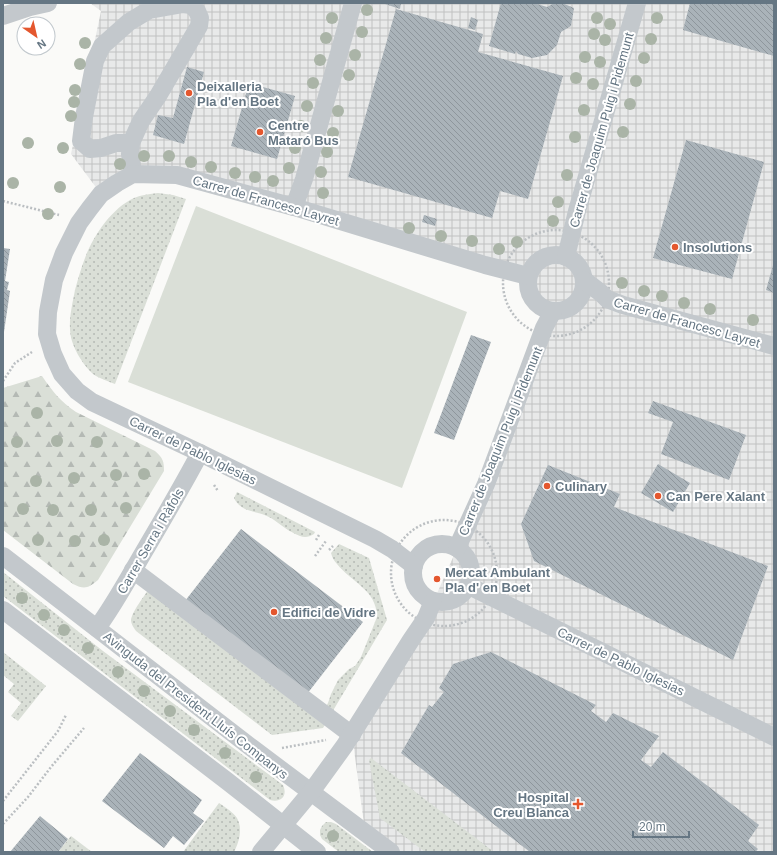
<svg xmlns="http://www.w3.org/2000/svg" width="777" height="855" viewBox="0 0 777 855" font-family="Helvetica,sans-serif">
<defs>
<pattern id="industrial-grid" width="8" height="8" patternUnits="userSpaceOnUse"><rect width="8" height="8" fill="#e8e9e9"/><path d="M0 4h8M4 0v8" fill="none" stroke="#c0c1c2"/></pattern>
<pattern id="green-dots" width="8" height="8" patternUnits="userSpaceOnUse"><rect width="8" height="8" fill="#dadfd7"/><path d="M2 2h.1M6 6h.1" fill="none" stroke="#b4b9b4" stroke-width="1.8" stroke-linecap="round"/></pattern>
<pattern id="forest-firs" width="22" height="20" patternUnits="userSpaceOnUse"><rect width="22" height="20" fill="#dadfd7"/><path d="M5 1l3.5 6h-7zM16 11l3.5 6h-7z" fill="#b4b9b4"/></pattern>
<pattern id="building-back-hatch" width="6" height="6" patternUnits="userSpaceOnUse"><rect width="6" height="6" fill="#aab3b9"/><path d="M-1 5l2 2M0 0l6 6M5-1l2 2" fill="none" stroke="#8e969c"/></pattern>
</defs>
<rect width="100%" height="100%" fill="#fafaf8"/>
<!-- industrial -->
<path fill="url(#industrial-grid)" d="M90,3H774V852H400L364,824L352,735L426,618L475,508L553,311L543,309L533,300L528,289V276L148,175L101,194L71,154L101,11Z"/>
<!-- green -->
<g fill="url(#green-dots)">
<path d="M158,193L173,195L186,199L115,384C108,381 100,379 93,374C85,367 75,352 72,341C67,325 72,306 75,290C78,279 81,268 85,258C93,236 112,208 134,198C141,195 150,194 158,193Z"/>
<path d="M237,492L315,532L314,534C309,537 305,538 300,536C289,532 280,524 271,518C258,510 242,514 234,498Z"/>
<path d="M339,544L369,558L387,620L331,714L325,708L328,703L331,694L338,680L349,669L355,666L361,657L377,617C377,590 351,582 337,564C334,561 332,557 331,553Z"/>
<path d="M3,572L103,651L283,785C288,796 281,803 270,800L3,596Z"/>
<path d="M149,589L326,723L323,728L272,735L136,631C134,628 131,624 131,620C132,612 144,596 149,589Z"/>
<path d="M3,652L46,686L18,721L11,716L21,703L8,692L14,684L3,675Z"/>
<path d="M371,758L494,852H425L380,818L369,760Z"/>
<path d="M219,803C225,807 233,812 237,818C243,828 239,843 234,852H183Z"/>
<path d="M326,822H331L336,824L373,852H339L322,839L320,835V830L322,826Z"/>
<path d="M71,836L92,852H58Z"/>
</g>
<!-- forest -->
<path fill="url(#forest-firs)" d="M42,376C53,392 60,401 76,412L155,451C163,458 164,461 164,471L98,580C88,588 85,590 73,584L3,530V388Z"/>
<!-- pitch -->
<path fill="#dadfd7" d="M196,206L467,312L402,488L128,382Z"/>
<!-- building -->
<g fill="url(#building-back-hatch)">
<path d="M382,3H401L400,9Z"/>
<path d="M501,3H534L547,7L554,3H562L574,8L571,26L561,32L557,45L547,55L532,58L518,54L516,51L515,54L489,46Z"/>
<path d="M690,3H774V56L683,30Z"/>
<path d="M396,9L483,34L478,52L563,76L528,199L500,191L492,218L348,177Z"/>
<path d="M471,17L478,20L475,30L468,28Z"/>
<path d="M187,67L204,72L184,144L153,135L158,115L173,118Z"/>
<path d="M249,83L295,96L277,159L231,146Z"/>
<path d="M686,140L764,162L732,279L653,258Z"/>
<path d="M424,215L437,219L435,226L422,222Z"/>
<path d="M3,248L10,249L5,281L9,282L7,290L10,291L4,332H3Z"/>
<path d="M774,262V293L766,290Z"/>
<path d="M471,335L491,342L454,440L434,433Z"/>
<path d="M653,401L746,435L729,480L661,454L673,422L648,413Z"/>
<path d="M658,464L690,483L673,512L641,493Z"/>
<path d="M548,465L620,494L614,507L768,566L733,660L534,561L521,524Z"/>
<path d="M241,529L363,622L307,694L185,601Z"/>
<path d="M491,652L596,705L591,711L606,722L613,713L659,736L641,760L651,767L663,752L759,825L748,841L758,849L755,852H530L401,753L429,705L432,707L444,692L439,688L453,664Z"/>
<path d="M140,753L202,800L193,813L204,821L184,845L173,836L164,848L102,801Z"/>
<path d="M40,816L68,839L58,852H10Z"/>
</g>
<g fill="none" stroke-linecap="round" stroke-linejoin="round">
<!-- path -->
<g stroke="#bbbfc2" stroke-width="2.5" stroke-dasharray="2 2" stroke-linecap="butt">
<path d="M3,201L59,215"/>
<circle cx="556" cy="283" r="53"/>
<path d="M3,381L15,363L32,352"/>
<path d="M214,485L218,491"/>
<circle cx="444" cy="573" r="53"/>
<path d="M316,540L319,535"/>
<path d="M329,550L333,546"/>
<path d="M315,556L326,541"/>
<path d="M282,748L326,740"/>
<path d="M3,801L58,731L66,715"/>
<path d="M3,824L28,797L51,767L84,728"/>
</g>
<!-- minor -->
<g stroke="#c3c8cc" stroke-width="18">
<path d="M3,16L30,7L48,3"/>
<path d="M131,143H116L101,148L90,149L81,141L84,117L95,61L102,46L129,22L149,10L172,6L183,4L191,5L197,11L200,18L199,26L158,96L141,121L131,143L130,154L133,174"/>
<path d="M294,207L304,179L353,3"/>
<circle cx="556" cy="283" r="28"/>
<path d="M566,257L577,211L637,3"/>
<path d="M584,280L601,293L607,299L623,305L774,346"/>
<circle cx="442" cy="573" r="29"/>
<path d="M457,548L486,484L544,328L553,311"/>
<path d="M3,556L252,748L391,852"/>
<path d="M414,566L392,549L375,539L200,453L92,402L77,391L62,374L53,354L47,334L48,312L54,280L64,253L79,223L90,208L101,194L117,183L133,174L177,175L294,207L485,265L528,276"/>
<path d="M133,570L352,735"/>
<path d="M469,586L774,737"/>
<path d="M3,610L227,781L317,852"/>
<path d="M97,628C114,605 128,579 142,555C162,521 182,487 200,453"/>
<path d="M261,852L311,792L345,745L411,640L426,618L433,601"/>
</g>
</g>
<!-- trees -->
<g fill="#aab4a7">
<circle cx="367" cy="10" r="6"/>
<circle cx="332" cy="18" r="6"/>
<circle cx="597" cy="18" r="6"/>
<circle cx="657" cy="18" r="6"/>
<circle cx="610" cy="24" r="6"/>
<circle cx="362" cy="32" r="6"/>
<circle cx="594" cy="34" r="6"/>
<circle cx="326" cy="38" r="6"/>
<circle cx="651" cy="39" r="6"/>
<circle cx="605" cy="40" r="6"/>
<circle cx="85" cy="43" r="6"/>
<circle cx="355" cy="55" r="6"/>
<circle cx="585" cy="57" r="6"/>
<circle cx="644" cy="58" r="6"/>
<circle cx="320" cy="60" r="6"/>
<circle cx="600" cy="62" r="6"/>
<circle cx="80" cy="64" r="6"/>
<circle cx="349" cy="75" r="6"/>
<circle cx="576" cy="78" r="6"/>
<circle cx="636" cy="81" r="6"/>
<circle cx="313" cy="83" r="6"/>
<circle cx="593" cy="84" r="6"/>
<circle cx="75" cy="90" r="6"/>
<circle cx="74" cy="102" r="6"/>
<circle cx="630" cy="104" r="6"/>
<circle cx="307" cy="106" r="6"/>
<circle cx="584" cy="110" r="6"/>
<circle cx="338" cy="111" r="6"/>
<circle cx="71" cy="116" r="6"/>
<circle cx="301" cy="126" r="6"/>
<circle cx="623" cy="132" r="6"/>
<circle cx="333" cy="133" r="6"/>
<circle cx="575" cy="137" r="6"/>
<circle cx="28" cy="143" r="6"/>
<circle cx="63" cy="148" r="6"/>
<circle cx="295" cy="148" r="6"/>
<circle cx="327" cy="152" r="6"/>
<circle cx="144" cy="156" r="6"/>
<circle cx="169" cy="156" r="6"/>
<circle cx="191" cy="162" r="6"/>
<circle cx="120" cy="164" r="6"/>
<circle cx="211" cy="167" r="6"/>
<circle cx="289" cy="168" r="6"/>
<circle cx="321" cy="172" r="6"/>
<circle cx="235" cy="173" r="6"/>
<circle cx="567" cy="175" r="6"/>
<circle cx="255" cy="177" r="6"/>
<circle cx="273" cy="181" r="6"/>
<circle cx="13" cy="183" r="6"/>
<circle cx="60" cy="187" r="6"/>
<circle cx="323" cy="193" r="6"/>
<circle cx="558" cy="202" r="6"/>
<circle cx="48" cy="214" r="6"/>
<circle cx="553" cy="221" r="6"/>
<circle cx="409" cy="228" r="6"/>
<circle cx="441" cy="236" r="6"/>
<circle cx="472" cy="241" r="6"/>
<circle cx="517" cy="242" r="6"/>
<circle cx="499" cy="249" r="6"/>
<circle cx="622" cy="283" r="6"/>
<circle cx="644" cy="291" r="6"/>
<circle cx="662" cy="296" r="6"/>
<circle cx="684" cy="303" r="6"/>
<circle cx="710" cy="309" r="6"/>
<circle cx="753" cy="320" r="6"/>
<circle cx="37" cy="413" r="6"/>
<circle cx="57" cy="441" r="6"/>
<circle cx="17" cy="442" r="6"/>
<circle cx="97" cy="442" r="6"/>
<circle cx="144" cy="474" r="6"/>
<circle cx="116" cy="475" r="6"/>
<circle cx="74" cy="478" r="6"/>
<circle cx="36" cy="481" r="6"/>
<circle cx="126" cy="508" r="6"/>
<circle cx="23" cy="509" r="6"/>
<circle cx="53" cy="510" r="6"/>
<circle cx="91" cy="510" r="6"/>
<circle cx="38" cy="540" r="6"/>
<circle cx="104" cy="540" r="6"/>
<circle cx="75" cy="541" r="6"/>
<circle cx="22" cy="598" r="6"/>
<circle cx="44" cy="615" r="6"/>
<circle cx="64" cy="630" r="6"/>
<circle cx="88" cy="648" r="6"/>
<circle cx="118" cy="672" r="6"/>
<circle cx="144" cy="691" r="6"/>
<circle cx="170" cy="711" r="6"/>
<circle cx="194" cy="730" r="6"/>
<circle cx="225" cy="753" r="6"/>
<circle cx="256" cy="777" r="6"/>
<circle cx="333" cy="836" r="6"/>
</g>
<!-- markers -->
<g fill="#e4572e" stroke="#fff" stroke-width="1.5">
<circle cx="189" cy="93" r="4"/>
<circle cx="260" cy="132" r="4"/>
<circle cx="675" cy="247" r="4"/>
<circle cx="547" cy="486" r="4"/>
<circle cx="658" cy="496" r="4"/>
<circle cx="437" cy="579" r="4"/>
<circle cx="274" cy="612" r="4"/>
<path d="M576 798h4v4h4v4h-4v4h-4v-4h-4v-4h4z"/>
</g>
<g text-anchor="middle" stroke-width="4" stroke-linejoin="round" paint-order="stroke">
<!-- poi labels -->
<g font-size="13" font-weight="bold" fill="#657683" stroke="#fff" text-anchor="start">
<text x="197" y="91">Deixalleria<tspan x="197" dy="15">Pla d'en Boet</tspan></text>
<text x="268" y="130">Centre<tspan x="268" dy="15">Mataró Bus</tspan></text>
<text x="683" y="252">Insolutions</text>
<text x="555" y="491">Culinary</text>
<text x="666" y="501">Can Pere Xalant</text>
<text x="445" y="577">Mercat Ambulant<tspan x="445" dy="15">Pla d' en Boet</tspan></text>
<text x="282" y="617">Edifici de Vidre</text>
<text x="569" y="802" text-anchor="end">Hospital<tspan x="569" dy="15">Creu Blanca</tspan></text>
</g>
<!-- street labels -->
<g font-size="13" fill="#657683" stroke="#fff">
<text transform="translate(601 130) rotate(-74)" y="5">Carrer de Joaquim Puig i Pidemunt</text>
<text transform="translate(266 200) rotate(16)" y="5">Carrer de Francesc Layret</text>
<text transform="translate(687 322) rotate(16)" y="5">Carrer de Francesc Layret</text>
<text transform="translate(500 441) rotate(-68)" y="5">Carrer de Joaquim Puig i Pidemunt</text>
<text transform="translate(193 450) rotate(26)" y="5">Carrer de Pablo Iglesias</text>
<text transform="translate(150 541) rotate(-60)" y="5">Carrer Serra i Ràfols</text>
<text transform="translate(621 661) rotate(26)" y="5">Carrer de Pablo Iglesias</text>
<text transform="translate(196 705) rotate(38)" y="5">Avinguda del President Lluís Companys</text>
</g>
</g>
<!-- border -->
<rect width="777" height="855" fill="none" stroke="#657683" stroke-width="8"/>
<!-- north arrow -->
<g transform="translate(36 36) rotate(146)"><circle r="19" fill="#ffffff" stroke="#c1c8cd"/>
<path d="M0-3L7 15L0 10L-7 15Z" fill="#e4572e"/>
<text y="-6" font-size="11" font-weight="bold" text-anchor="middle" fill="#657683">N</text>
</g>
<!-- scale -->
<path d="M633 831v6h56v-6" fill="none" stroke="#657683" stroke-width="2"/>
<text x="639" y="831" font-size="12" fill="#657683" stroke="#ffffff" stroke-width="3" paint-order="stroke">20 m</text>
</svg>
